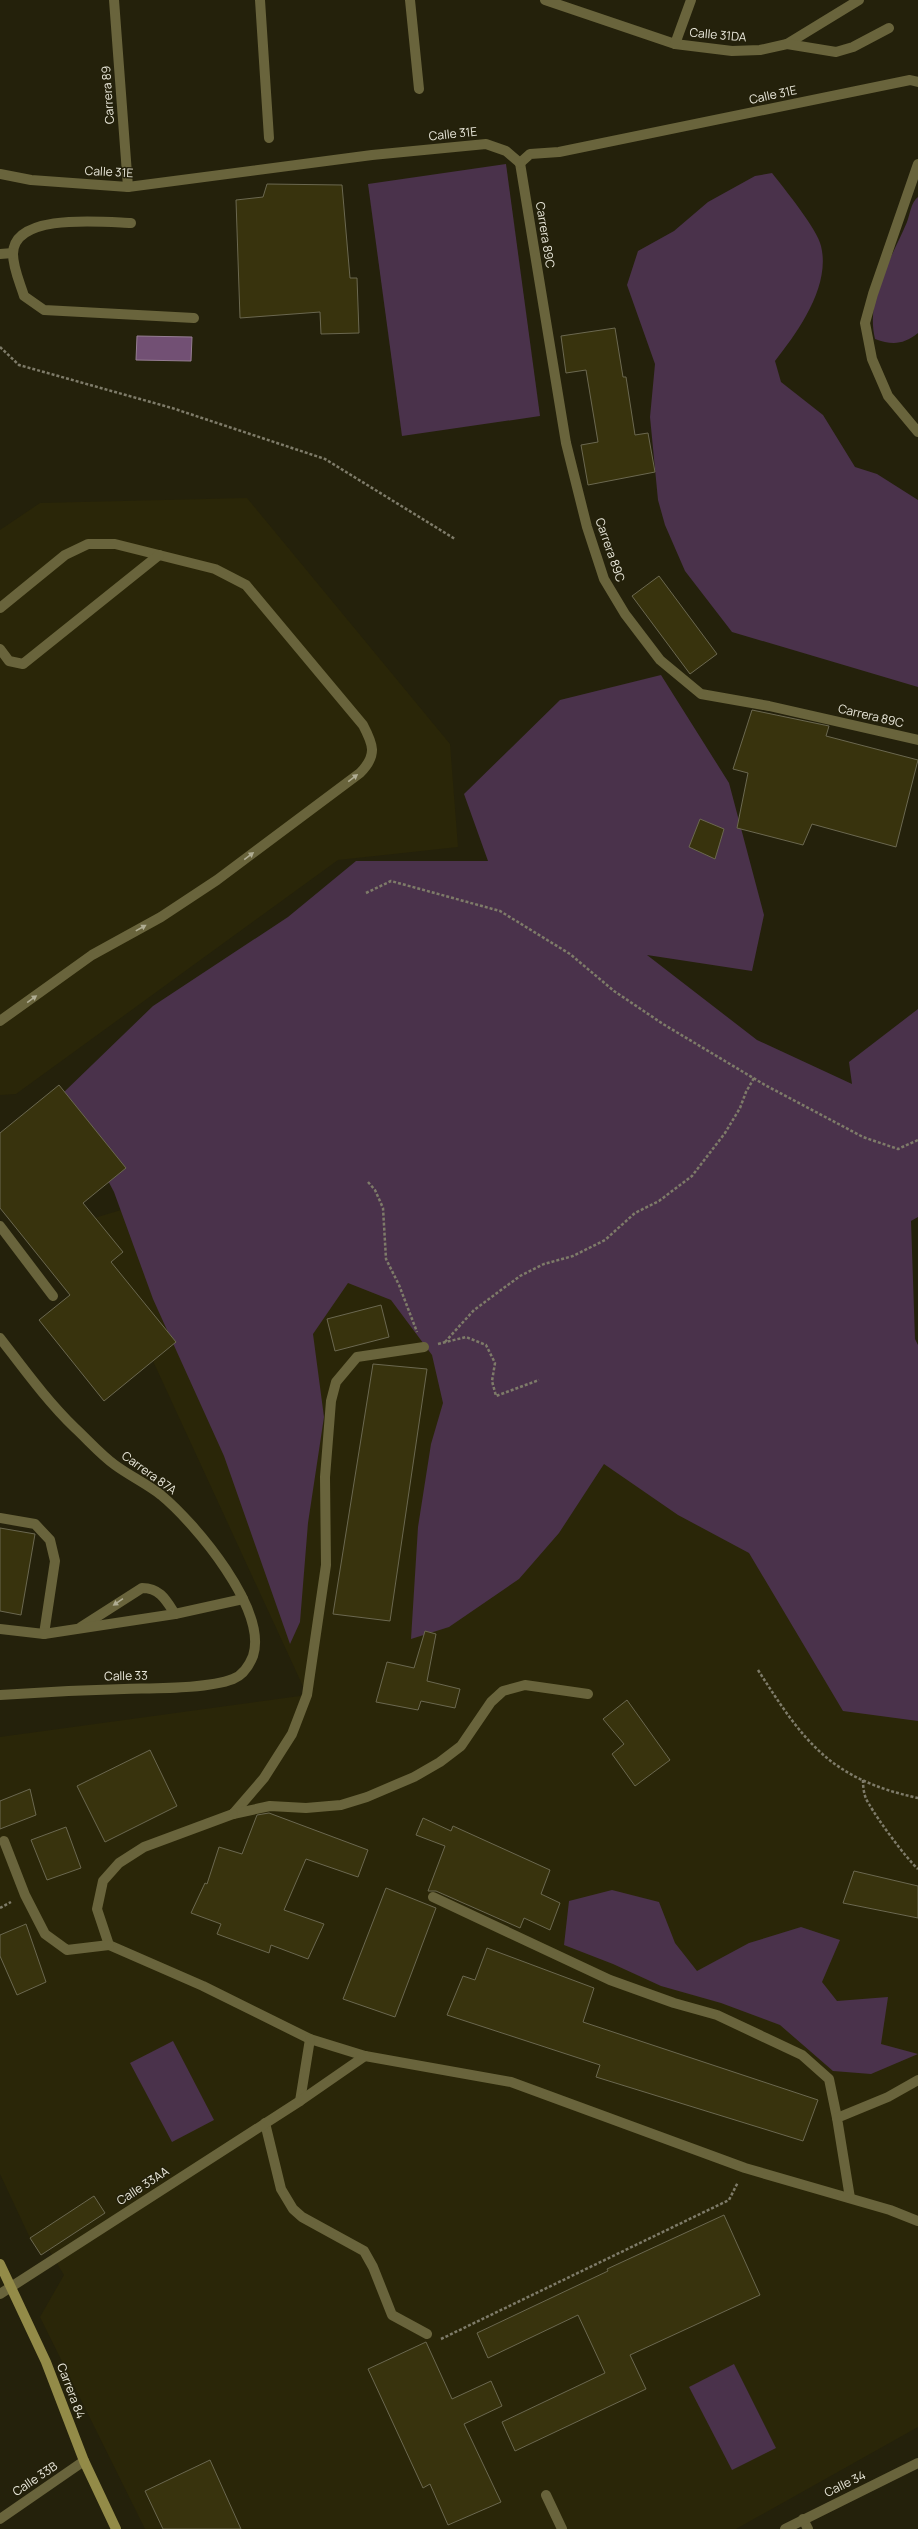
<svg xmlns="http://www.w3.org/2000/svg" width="918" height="2529" viewBox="0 0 918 2529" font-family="Manrope,sans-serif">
<rect width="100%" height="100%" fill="#24210b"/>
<!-- built -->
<g fill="#2a2608">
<path d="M247,498L450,744L458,847L338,860L16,1094L0,1095V530L40,503Z"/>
<path d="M249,1171L918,1406V2427L736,2529H145L40,2317L64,2275L49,2250L30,2238L0,2174V1737L307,1695L88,1220Z"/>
</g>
<!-- green -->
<g fill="#4a324b">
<path d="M506,164L540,416L402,436L368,184Z"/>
<path d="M772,173C783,187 818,230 821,246C831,286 798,332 775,361L781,382L823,415L855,467L877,474L918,500V687L732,632L685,571L665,525L658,500L650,417L655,364L627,285L638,251L674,231L708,202L755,176Z"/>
<path d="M918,197V333C903,345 892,345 875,339C865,298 892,258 907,222C910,214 911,202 918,197Z"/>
<path d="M661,675L729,783L764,915L752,971L647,955L757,1040L852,1084L849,1062L918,1009V1217L911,1221L915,1339L918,1345V1721L843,1711L749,1553L678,1515L604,1464L559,1533L519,1579L449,1627L411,1639L418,1527L431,1444L443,1403L432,1355L391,1300L348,1283L313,1334L324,1417L308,1523L300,1622L290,1644L224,1456L153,1299L114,1192L62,1094L153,1006L288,917L356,861H488L464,794L560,700Z"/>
<path d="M612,1890L659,1902L675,1943L697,1971L749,1943L801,1927L840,1940L822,1982L837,2001L888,1997L881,2044L918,2054L871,2074L833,2071L780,2025L721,2003L661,1986L613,1964L564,1945L569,1901Z"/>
<path d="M173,2041L214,2120L172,2142L130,2063Z"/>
<path d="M734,2364L776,2448L732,2470L689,2387Z"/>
</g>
<!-- water -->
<path fill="#725074" stroke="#967e93" d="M137,336L192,337L191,361L136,360Z"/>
<!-- building -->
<g fill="#38330d" stroke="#6b6850">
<path d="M267,184L342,185L350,278H357L359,333L321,334L320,312L240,318L236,200L263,197Z"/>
<path d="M615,328L623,377H626L635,435L648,433L655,472L588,485L581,445L598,442L586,370L566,373L561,336Z"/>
<path d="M659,576L717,654L690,674L632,596Z"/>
<path d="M752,710L829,726L826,736L918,760L896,847L812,824L803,845L737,828L748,773L733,769Z"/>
<path d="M700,819L724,829L715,859L689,847Z"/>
<path d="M59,1085L126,1168L83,1203L123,1252L111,1262L176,1342L104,1401L39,1320L70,1295L0,1208V1133Z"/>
<path d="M381,1305L389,1337L335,1351L327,1319Z"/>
<path d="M373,1364L427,1369L390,1621L333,1614Z"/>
<path d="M0,1528L35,1534L21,1615L0,1611Z"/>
<path d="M425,1631L436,1634L427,1681L460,1689L455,1708L421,1701L418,1710L376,1702L387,1662L414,1668Z"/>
<path d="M627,1700L670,1760L635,1786L612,1754L624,1744L603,1719Z"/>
<path d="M150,1750L177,1806L105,1842L77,1786Z"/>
<path d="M30,1789L36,1815L0,1829V1801Z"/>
<path d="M269,1813L368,1850L358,1877L306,1859L284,1910L324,1924L308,1959L271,1945L269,1953L217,1934L221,1924L191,1913L205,1883L207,1884L219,1847L242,1854L257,1815Z"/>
<path d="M423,1818L451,1831L453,1826L550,1870L541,1894L560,1903L550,1930L524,1918L520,1928L436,1891H428L445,1846L416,1835Z"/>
<path d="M66,1827L81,1868L47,1880L31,1840Z"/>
<path d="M854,1871L918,1886V1918L843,1903Z"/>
<path d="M386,1888L436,1908L395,2017L343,1999Z"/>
<path d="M26,1924L46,1982L17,1995L0,1956V1935Z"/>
<path d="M487,1948L594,1988L583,2022L818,2100L803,2141L596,2077L600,2065L447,2015L463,1976L475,1980Z"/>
<path d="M94,2196L105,2213L41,2255L30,2238Z"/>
<path d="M724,2215L760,2295L630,2355L646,2389L515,2451L502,2422L605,2373L578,2315L488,2358L477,2333L608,2271L607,2269Z"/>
<path d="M426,2342L452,2399L491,2381L502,2406L464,2424L501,2502L448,2525L430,2484L423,2488L368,2369Z"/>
<path d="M210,2460L241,2529H163L145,2491Z"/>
</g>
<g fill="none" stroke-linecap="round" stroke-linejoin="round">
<!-- path -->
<g stroke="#7e7b69" stroke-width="2.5" stroke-dasharray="3 2" stroke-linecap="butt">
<path d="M0,347L19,365L172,408L325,459L455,539"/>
<path d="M366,893L391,881L500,911L570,954L614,991L663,1024L765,1085L863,1137L898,1149L918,1140"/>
<path d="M368,1182L375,1190L383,1208L386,1259L399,1285L417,1332"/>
<path d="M445,1342L474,1310L520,1276L544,1264L573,1256L605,1240L635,1213L659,1201L692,1176L725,1133L740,1108L746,1092L754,1078"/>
<path d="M438,1344L466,1337L486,1345L495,1363L492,1381L496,1396L539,1380"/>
<path d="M758,1670C804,1742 830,1779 918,1798"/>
<path d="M863,1780C863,1788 864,1797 869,1804C878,1820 905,1857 918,1869"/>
<path d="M0,1908L11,1902"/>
<path d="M441,2339L729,2200L738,2182"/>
</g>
<!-- lane -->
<g stroke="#69643c" stroke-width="10">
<path d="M787,44L859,0"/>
<path d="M918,164L873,294L865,323L872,359L888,396L918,432"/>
<path d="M131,223C104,222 13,212 13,254C13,268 20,283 24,296L44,310L194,318"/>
<path d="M0,254L13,253"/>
<path d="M0,608L65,555L88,544H115L215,569L246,585L363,725C373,744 378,755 360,773L217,880L161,917L92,955L0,1021"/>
<path d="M0,649L9,661L23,664L159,555"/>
<path d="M0,1226L53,1296"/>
<path d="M0,1518L35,1524L50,1540L55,1561L44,1634"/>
<path d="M81,1627L142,1588C160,1588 166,1600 175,1614"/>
<path d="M0,1629L44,1634L175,1614L243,1599"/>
<path d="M233,1814L264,1778L292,1734L307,1695L326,1565L325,1477L331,1401L336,1382L357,1357L424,1347"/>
<path d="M233,1814L270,1806L306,1808L341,1805L367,1797L414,1777L440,1762L461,1746L491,1702L503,1691L525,1685L588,1694"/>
<path d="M433,1897L610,1980L674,2003L717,2015L802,2055L829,2079L837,2118"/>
<path d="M850,2198L837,2118L888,2097L918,2080"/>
<path d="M546,2495L562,2529"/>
</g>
<!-- street -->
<g stroke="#69643c" stroke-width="10">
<path d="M114,0L128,187"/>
<path d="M260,0L269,138"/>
<path d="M410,0L419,89"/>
<path d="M545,0L675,44L732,51L760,50L787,44L836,52L853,47L889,28"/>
<path d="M675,44L691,0"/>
<path d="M520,163L566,443L587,527L604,579L625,614L660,660L701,694L769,706L918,740"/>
<path d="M520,163L530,154L559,152L910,80L918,82"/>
<path d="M0,174L31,180L128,187L372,155L486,144L506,151L520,163"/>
<path d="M0,1338C24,1369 47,1401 75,1428C88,1440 101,1455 115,1465C130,1476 147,1484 161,1495C196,1524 268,1610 253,1656C249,1666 243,1675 233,1679C207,1689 153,1688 124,1689C82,1690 41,1692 0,1695"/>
<path d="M233,1814L144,1847L119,1863L103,1881L97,1909L109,1945L203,1986L310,2039L365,2056L511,2082L745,2168L890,2210L918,2221"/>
<path d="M4,1841L25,1895L45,1934L67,1950L109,1945"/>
<path d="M300,2101L310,2039"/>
<path d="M265,2123L281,2189L293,2209L302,2217L364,2251L373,2267L392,2315L427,2334"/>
<path d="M0,2294L300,2101L365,2056"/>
<path d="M0,2519L84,2461"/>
<path d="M803,2519L808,2529"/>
<path d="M785,2529L918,2463"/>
</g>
<!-- secondary -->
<path stroke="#938b48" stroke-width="10" d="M0,2264L46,2362L84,2461L116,2529"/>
</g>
<!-- one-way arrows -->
<defs><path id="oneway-solid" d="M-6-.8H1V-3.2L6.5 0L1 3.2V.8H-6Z"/></defs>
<g fill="#b0ad93">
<use href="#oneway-solid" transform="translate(353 778) rotate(-37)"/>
<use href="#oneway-solid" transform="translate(249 856) rotate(-37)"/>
<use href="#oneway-solid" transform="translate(141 928) rotate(-29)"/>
<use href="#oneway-solid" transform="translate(32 999) rotate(-36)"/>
<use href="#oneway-solid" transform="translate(118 1602) rotate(146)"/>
</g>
<g text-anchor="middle" stroke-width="3" stroke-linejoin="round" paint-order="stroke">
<!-- street labels -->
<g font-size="12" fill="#eae8db" stroke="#24210b">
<text transform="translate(718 35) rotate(5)" y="4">Calle 31DA</text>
<text transform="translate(108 95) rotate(-94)" y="4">Carrera 89</text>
<text transform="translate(773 95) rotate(-12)" y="4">Calle 31E</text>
<text transform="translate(453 134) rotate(-6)" y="4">Calle 31E</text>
<text transform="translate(109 172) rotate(3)" y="4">Calle 31E</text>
<text transform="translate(545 235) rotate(81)" y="4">Carrera 89C</text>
<text transform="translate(610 550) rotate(71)" y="4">Carrera 89C</text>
<text transform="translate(871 716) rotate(13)" y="4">Carrera 89C</text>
<text transform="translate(149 1473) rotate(36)" y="4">Carrera 87A</text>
<text transform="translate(126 1676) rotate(-1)" y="4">Calle 33</text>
<text transform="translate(143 2186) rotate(-33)" y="4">Calle 33AA</text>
<text transform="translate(71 2391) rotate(69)" y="4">Carrera 84</text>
<text transform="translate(35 2479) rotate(-34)" y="4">Calle 33B</text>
<text transform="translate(845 2484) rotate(-26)" y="4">Calle 34</text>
</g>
</g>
</svg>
